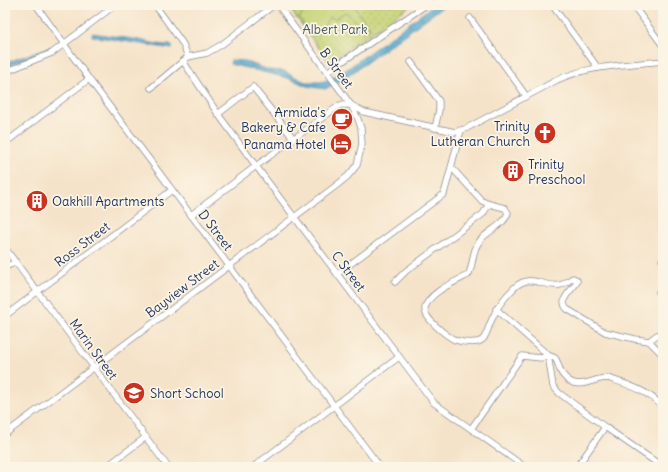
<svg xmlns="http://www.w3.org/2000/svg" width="668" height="472" viewBox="0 0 668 472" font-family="Delius,sans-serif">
<defs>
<pattern id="grass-dots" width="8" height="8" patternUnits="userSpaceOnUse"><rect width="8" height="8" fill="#c5d375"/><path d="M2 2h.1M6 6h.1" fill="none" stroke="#a9b568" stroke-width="1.8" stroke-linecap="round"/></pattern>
<pattern id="water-ripples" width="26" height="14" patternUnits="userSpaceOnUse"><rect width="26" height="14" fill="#51a8ce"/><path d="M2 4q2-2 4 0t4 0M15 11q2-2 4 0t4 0" fill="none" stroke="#4289aa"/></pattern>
</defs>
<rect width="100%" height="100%" fill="#fcf5e5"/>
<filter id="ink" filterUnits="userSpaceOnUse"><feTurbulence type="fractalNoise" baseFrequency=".025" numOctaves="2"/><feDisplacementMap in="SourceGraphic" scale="8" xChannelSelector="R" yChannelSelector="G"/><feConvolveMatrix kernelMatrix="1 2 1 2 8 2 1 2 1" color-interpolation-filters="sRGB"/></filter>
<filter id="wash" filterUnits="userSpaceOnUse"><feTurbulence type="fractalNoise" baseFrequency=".012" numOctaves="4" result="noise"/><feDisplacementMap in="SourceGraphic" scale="16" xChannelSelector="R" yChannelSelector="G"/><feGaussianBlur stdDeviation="0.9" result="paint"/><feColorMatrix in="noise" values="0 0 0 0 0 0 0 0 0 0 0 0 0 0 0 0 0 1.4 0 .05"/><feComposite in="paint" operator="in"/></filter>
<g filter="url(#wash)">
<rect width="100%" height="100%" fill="#f5e3c9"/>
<!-- grass -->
<path fill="url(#grass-dots)" stroke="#70816a" d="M287,5H411L329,62Z"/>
<!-- pitch -->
<path fill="#c5d375" stroke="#70816a" d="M307,5H338L341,9L349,5H353L370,28L363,32L349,14L345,12L335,19L329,17L320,34L317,32L315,36L310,34V32L306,31L307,29L304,28L305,26L302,24L303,22L299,19Z"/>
<!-- water -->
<g fill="url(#water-ripples)" stroke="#366c96">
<path d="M434,5H445L341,81L325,89L307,86L288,78L230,64L231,60L244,61L269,70L284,71L305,82H320L329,80L343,72Z"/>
<path d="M92,33L140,40L156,44L172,45V49L92,36Z"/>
<path d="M50,47L51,49L5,67V63Z"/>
</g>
</g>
<g filter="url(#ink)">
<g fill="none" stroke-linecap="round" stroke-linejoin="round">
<!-- minor casing -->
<g stroke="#888994" stroke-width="7">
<g id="minor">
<path d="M36,5L89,79L380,467"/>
<path d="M155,5L183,44L188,57"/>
<path d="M552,5L598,68"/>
<path d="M633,5L663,46"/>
<path d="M470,18L522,90L526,96"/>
<path d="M183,61L218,114L256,166L434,403L525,467"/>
<path d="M411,62L439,101V110L435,128"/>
<path d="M5,72L52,53L115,5"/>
<path d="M327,72L426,5"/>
<path d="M151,88L188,57L207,53L221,45L274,5"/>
<path d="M218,114L253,87L293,138"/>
<path d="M5,143L89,79"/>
<path d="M452,168L482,201L489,204L505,208L508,213C504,226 486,231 479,242C471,252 474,266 468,275C455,282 429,292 425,308C423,318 447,336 455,340C461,342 470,343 477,342C479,342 482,340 484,338C488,331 490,322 494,315C498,305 506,296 514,288C531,272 543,288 560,285C565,284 569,280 573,278L577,280V282C572,291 558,299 567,309L605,332L635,339L649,341L663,355"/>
<path d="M191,215L256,166L340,105H351L364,112L455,132L465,129L557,80C590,65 627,65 663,61"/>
<path d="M5,248L168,467"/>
<path d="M662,260H663"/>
<path d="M5,267L16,262"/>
<path d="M337,274L444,194L461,130"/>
<path d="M395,282L406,271L483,214L489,204"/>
<path d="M659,292L663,294"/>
<path d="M496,309L539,347L548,355L555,358C559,363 559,371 563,375C577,393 591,378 608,378C629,385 647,390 663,407"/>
<path d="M5,316L172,190"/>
<path d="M649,341L657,335L663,334"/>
<path d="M471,429L522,356L541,358L548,355L553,386L559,393L605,427L663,467"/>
<path d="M5,434L337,185L348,176L357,165L362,144L361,128L358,119L351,105L278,5"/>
<path d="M106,467L146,437"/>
<path d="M253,467L399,357"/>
<path d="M577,467L605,427"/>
</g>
</g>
<!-- minor -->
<use href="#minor" stroke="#fff" stroke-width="5.5"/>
</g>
</g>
<!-- icons -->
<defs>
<g id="cafe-disc" transform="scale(1.15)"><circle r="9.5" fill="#c8321e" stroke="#fcf5e5"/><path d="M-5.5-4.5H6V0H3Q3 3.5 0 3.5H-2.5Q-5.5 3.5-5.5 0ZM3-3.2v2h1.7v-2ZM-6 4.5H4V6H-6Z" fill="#fff"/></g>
<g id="church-disc" transform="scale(1.15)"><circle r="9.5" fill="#c8321e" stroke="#fcf5e5"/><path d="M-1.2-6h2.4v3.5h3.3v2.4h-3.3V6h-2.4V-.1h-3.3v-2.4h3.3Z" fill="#fff"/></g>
<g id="hotel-disc" transform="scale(1.15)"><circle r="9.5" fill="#c8321e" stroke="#fcf5e5"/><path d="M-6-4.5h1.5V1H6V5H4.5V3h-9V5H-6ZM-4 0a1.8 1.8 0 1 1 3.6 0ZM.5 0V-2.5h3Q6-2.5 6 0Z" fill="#fff"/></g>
<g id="building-disc" transform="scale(1.15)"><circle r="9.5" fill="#c8321e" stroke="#fcf5e5"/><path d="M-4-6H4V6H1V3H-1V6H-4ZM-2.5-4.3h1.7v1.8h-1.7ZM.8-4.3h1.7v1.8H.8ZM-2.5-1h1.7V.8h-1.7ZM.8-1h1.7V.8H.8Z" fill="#fff"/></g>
<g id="school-disc" transform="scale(1.15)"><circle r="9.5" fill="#c8321e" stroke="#fcf5e5"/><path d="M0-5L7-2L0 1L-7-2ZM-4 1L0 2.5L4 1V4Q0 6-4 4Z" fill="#fff"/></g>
</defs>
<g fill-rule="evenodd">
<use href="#cafe-disc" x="342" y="119"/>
<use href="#church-disc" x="545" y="133"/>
<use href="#hotel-disc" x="341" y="144"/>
<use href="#building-disc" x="513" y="171"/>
<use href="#building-disc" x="37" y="201"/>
<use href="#school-disc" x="134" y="393"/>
</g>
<g text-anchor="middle" stroke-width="3.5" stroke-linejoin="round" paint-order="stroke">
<!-- park labels -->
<g font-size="13" fill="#465864" stroke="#fcf5e5">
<text x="335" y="34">Albert Park</text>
</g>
<!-- street labels -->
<g font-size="13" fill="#1b2f5e" stroke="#fcf5e5">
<text transform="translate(337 68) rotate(54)" y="5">B Street</text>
<text transform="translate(216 230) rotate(53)" y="5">D Street</text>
<text transform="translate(82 244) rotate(-37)" y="5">Ross Street</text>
<text transform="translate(349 271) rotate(53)" y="5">C Street</text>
<text transform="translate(182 288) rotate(-37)" y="5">Bayview Street</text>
<text transform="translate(94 349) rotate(54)" y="5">Marin Street</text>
</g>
<!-- poi labels -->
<g font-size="13" fill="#1b2f5e" stroke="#fcf5e5" text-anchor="end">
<text x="326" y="117">Armida's<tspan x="326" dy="15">Bakery &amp; Cafe</tspan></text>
<text x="530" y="131">Trinity<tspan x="530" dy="15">Lutheran Church</tspan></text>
<text x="326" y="149">Panama Hotel</text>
<text x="528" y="169" text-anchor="start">Trinity<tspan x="528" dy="15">Preschool</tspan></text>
<text x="52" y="206" text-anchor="start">Oakhill Apartments</text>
<text x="150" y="398" text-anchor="start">Short School</text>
</g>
</g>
<!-- margin -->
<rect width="668" height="472" fill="none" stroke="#fcf5e5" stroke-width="20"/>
</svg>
